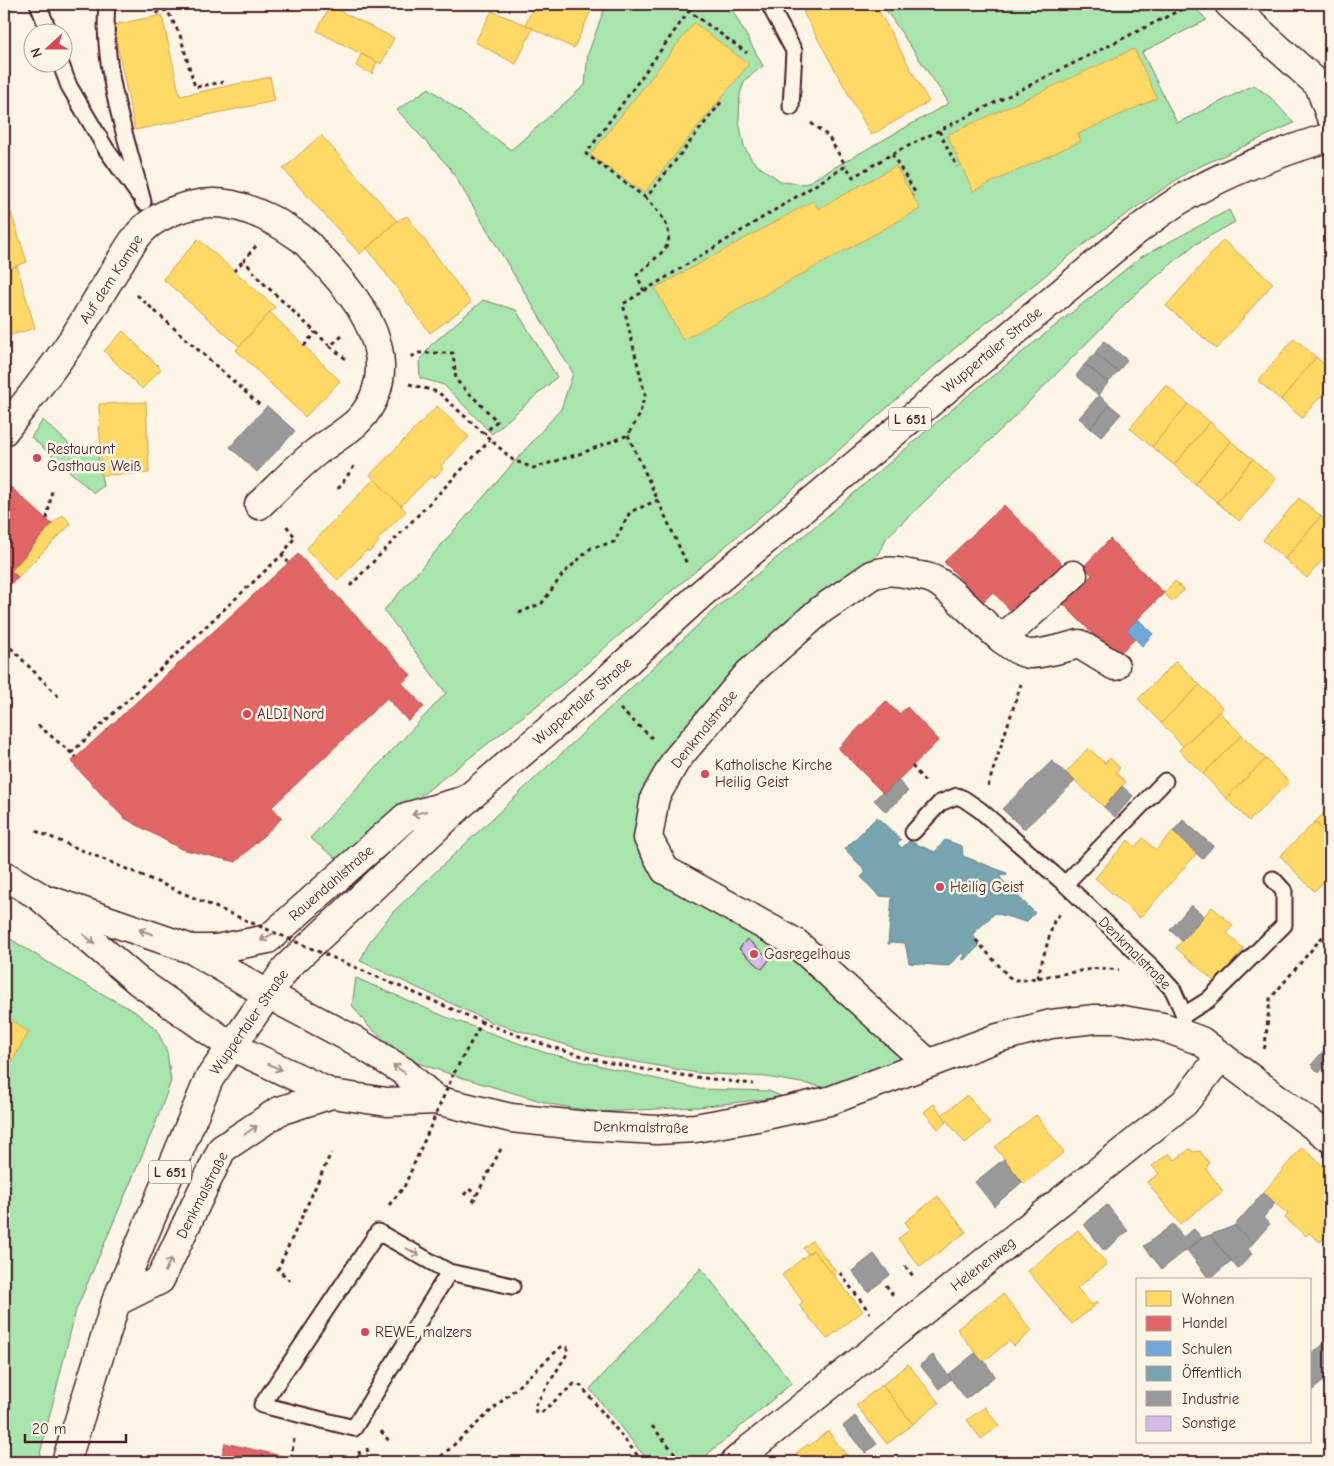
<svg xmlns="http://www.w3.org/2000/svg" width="1334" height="1466" viewBox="0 0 1334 1466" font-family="'Comic Neue',sans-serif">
<rect width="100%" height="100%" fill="#fcf5e5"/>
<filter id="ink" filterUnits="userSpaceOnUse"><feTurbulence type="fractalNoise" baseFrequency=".02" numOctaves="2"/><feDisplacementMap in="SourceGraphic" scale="10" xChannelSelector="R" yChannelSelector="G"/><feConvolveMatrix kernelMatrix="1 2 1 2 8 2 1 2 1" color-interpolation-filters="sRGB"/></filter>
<g filter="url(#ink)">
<!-- green -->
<g fill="#a7e5ad" stroke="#78826c">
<path d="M606,4H729L763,66L745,80L740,94L739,121L744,146L750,157L757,165L782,182L805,184L949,103L882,4H1154L1162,11L1168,4H1191L1207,20L1142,52L1177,123L1254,85L1270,97L1294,123L1188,172L1093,237L955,348L822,465L623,632L544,700L338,860L310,838L446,693L384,610L561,409L573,373L450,168L397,110L429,88L511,150L585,85L588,54Z"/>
<path d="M1229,210L1235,222L1194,245L1132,297L1010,421L887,537L870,569L854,577L652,795L662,874L792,946L915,1054L824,1087L766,1077L698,1073L603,1056L491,1022L360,961L370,941L393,912L717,607L825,518L965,398L1141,257Z"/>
<path d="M483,300L516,310L557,377L492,434L444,385L420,378L419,362L431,345Z"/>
<path d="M43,420L78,452L97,450L103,486L94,493L31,437Z"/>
<path d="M4,935L75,979L134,1011L157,1030L167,1052L171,1081L155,1125L76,1310L38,1462H4Z"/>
<path d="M356,978L446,1017L546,1053L700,1089L769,1091L783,1097L698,1107L598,1112L554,1105L453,1075L409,1060L369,1027L352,1005Z"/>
<path d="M701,1268L792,1383L709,1453L703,1462H649L590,1389Z"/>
</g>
<!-- homes -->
<g fill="#ffd966" stroke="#c9a154">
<path d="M535,4H594L574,48L525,25Z"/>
<path d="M817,4H875L929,102L871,135L803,12Z"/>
<path d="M330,6L394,38L381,64L317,31Z"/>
<path d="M492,11L533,28L516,64L475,42Z"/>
<path d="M162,15L180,96L270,77L275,101L135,130L113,25Z"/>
<path d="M694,23L749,64L644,193L590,155Z"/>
<path d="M1134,49L1157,98L1078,134L1081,141L973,191L947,135Z"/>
<path d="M361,54L377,62L372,74L356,66Z"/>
<path d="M321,135L397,221L360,254L283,169Z"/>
<path d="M896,166L920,209L683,340L655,288L813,201L818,209Z"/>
<path d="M4,191L27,262L4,270Z"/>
<path d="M407,216L471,303L430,333L367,248L397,221Z"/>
<path d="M198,239L275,307L240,347L163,279Z"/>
<path d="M1223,240L1273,283L1217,349L1166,306Z"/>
<path d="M17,266L35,328L4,337V270Z"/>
<path d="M270,312L340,381L305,417L236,350Z"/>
<path d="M123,331L161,369L142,389L104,351Z"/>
<path d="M1294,338L1316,357L1281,400L1258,381Z"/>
<path d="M1316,357L1330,369V385L1302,418L1281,400Z"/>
<path d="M1166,385L1188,404L1152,447L1130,428Z"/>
<path d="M146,402L149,473L101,475L99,404Z"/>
<path d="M1188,404L1210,422L1174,465L1152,447Z"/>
<path d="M437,406L469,437L441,466L443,469L434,478L431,476L401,506L370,475Z"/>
<path d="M1210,422L1231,441L1195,484L1174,465Z"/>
<path d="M1231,441L1253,459L1217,502L1195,484Z"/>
<path d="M1253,459L1276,479L1239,521L1217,502Z"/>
<path d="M374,479L406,511L377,540L379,542L369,552L367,550L338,580L306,549Z"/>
<path d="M1299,498L1321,516L1285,559L1263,540Z"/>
<path d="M63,515L71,524L18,577L11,571L52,524Z"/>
<path d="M1321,516L1330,524V551L1307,578L1285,559Z"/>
<path d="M1175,581L1184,590L1172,602L1164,593Z"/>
<path d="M1176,661L1200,685L1161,723L1138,699Z"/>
<path d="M1200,685L1223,708L1183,746L1161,723Z"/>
<path d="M1219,712L1242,735L1203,774L1179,750Z"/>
<path d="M1242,735L1266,759L1226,798L1203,774Z"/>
<path d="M1088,748L1105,763L1110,758L1120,768L1116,773L1126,782L1104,807L1066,773Z"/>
<path d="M1266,759L1289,782L1249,821L1226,798Z"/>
<path d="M1329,808L1330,809V838L1315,822Z"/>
<path d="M1315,822L1330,838V876L1314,891L1280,856Z"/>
<path d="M1173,831L1197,853L1140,918L1095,878L1128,840L1135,847L1143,838L1156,850Z"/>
<path d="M1212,907L1233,925L1227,933L1244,949L1215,982L1176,948Z"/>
<path d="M4,1016L29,1032L4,1075Z"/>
<path d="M967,1095L990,1123L965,1143L942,1115Z"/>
<path d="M934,1104L947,1121L938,1129L924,1112Z"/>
<path d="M1036,1115L1064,1152L1024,1184L995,1147Z"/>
<path d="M1302,1147L1330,1172V1231L1320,1242L1309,1233L1306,1236L1285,1218L1288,1214L1263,1193Z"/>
<path d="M1190,1149L1193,1152L1200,1151L1209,1163L1206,1169L1223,1191L1180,1224L1147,1182L1159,1174L1152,1166L1169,1153L1175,1160Z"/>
<path d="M938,1196L966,1232L920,1267L898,1239L910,1229L905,1222Z"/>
<path d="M1078,1230L1107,1264L1077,1288L1092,1305L1097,1301L1098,1303L1072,1324L1028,1271Z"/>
<path d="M812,1241L837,1272L833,1275L813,1250L808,1254L803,1248Z"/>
<path d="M813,1250L863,1311L827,1339L799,1305L803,1302L782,1275Z"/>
<path d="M1003,1294L1032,1331L1014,1346L1009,1341L983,1362L957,1329Z"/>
<path d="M908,1364L939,1403L913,1424L882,1385Z"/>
<path d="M882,1385L913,1424L887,1444L856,1405Z"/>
<path d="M985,1407L999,1426L981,1439L967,1420Z"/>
<path d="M828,1431L852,1462H788L798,1455L796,1453L808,1444L809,1446Z"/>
</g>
<!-- shops -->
<g fill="#e06666" stroke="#b35154">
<path d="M4,481L52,524L11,571L18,577L4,590Z"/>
<path d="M1004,505L1062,564L1012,612L993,592L983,602L944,562Z"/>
<path d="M1110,539L1164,593L1127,630L1135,639L1116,657L1063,604L1092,575L1084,566Z"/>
<path d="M298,554L411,675L402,683L424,707L408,721L387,698L272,807L282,818L236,862L181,849L124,818L71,762Z"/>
<path d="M886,701L899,714L907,707L939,740L884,794L838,748Z"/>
<path d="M225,1443L291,1458L308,1462H220Z"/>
</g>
<!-- schools -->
<path fill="#6fa8dc" stroke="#647fa7" d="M1138,619L1153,634L1142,646L1127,630Z"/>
<!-- public -->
<path fill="#76a5af" stroke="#697d87" d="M877,817L901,840L897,843L902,848L909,841L935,852L945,840L962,846L963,856L1007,873L1006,876L1002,874L1000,878L1035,913L1026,922L995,913L973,934L979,946L964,960L962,959L965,955L962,953L948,966L909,963L905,943L890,942V944H888L892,897L879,896L861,877L866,872L845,849Z"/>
<!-- industry -->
<g fill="#999" stroke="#817478">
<path d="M1104,341L1127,360L1118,372L1095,353Z"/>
<path d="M1095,353L1118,372L1108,383L1085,364Z"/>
<path d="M1085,364L1108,383L1098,395L1076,376Z"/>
<path d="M1099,395L1110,405L1090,428L1079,418Z"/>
<path d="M1110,405L1121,414L1101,437L1090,428Z"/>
<path d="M267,406L295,431L257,472L230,447Z"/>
<path d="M1052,761L1075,781L1024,829L1002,809Z"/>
<path d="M898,780L908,791L886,812L874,800L882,792L884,794Z"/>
<path d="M1122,786L1133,796L1115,817L1104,807Z"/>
<path d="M1183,820L1213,846L1202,859L1173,831Z"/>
<path d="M1191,905L1204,916L1182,941L1170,930Z"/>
<path d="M1325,1049L1330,1053V1059L1319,1073L1311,1065Z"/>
<path d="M1004,1159L1022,1182L994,1206L975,1182Z"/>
<path d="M1263,1193L1275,1203L1263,1218L1270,1224L1253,1243L1234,1226Z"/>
<path d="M1107,1205L1128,1231L1104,1251L1084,1224Z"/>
<path d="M1173,1224L1183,1237L1194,1229L1202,1238L1162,1269L1144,1246Z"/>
<path d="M1234,1226L1253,1243L1248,1249L1252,1254L1238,1269L1210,1235Z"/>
<path d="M1210,1235L1231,1261L1209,1279L1187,1250L1202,1238Z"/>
<path d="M874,1254L890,1275L868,1292L852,1271Z"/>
<path d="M1330,1339V1376L1310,1392V1355Z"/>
<path d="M975,1353L983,1362L984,1361L995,1376L966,1399L948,1375Z"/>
<path d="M933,1355L951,1379L939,1389L920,1365Z"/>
<path d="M855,1416L877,1444L865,1453L843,1426Z"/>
</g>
<!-- building -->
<path fill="#d3bae8" stroke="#4a1f2b" d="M747,939L770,959L762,969L739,949Z"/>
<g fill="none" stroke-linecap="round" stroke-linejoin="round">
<!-- lane casing -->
<g stroke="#4a1f2b" stroke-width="19">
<g id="lane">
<path d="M38,4L49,32"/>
<path d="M107,4C101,69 127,139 143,202"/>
<path d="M769,4L794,51L791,107"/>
<path d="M60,62L69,86L106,149L138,194"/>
<path d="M913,832L940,803L957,796L964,799L980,810L1065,884L1152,967L1173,990L1184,1015L1178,1033"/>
<path d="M1065,884L1165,781"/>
<path d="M1184,1015L1208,1000L1284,925V891L1273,879"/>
<path d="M449,1272L354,1428L262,1405L378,1232L449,1272L512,1286"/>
</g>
</g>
<!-- street casing -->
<g stroke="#4a1f2b" stroke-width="31">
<g id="street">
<path d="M1229,4L1319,85L1330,115"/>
<path d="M4,431C28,400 53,369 75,336C89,313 103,290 117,267C127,251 136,233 152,222C175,207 205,199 232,205C256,210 282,224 301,238C309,244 315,253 322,260C354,294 393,342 376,392C364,426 340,433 315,453C295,469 277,488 259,505"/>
<path d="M1002,639L1073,575"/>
<path d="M4,875L39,896L138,981L231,1046L332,1094L387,1102L436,1100L511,1118L587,1126L657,1130L695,1128L757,1117L829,1101L994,1039L1051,1024L1095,1019H1117L1163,1027L1201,1041L1330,1138"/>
<path d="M52,901L191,949L267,994L354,1040L403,1071L436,1100"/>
<path d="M191,949H216L268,939L406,817L466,800"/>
<path d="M928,1063L796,943L665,870L648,838L655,797L676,760L749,673L822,609L872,575C885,570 896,571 909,574C919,576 929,576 938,582C963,598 1005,652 1030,654C1041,654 1068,647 1079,644L1115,666"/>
<path d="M116,1302L160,1280L222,1149L279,1111L332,1094"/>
<path d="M735,1462L751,1448L1184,1103L1221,1056"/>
</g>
</g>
<!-- primary casing -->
<g stroke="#4a1f2b" stroke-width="31">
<path id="primary" d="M66,1462L116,1302L209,1079L287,967L466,800L598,688L701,594L1128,237C1144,225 1161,212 1178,201C1226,172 1277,153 1330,137"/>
</g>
<!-- path -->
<g stroke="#4a1f2b" stroke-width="3" stroke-dasharray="4 4" stroke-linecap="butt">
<path d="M154,4L157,13L167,10L180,35L195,87L223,82"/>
<path d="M689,11L694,4"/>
<path d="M811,123L828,136L846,166"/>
<path d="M939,131L957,167"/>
<path d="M892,154L915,192L912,195"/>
<path d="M646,198L586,154L689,11L747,53"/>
<path d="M256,246L244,260L260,280L330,346L342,336"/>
<path d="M234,271L244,260"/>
<path d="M644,291L637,275C645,267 660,256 666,247C676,230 657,209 646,198L722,101"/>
<path d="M137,295L261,406"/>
<path d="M304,346L315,332"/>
<path d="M330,346L347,360"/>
<path d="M411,357L419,353H453L456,380L497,421L484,434"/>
<path d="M409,384L438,392L513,460L533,468L582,453L628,435L639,416L645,395L623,304L846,166L853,177L892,154L1192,4"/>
<path d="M628,435L687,564"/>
<path d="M338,489L355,465"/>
<path d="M47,519L52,490"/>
<path d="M282,555L295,537L285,524"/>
<path d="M350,586L490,440"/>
<path d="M519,613L542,603L563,574L591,548L614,542L630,512L658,500"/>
<path d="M5,642L61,699"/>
<path d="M620,709L652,738"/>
<path d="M38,725L76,757"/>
<path d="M71,753L282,555L288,562"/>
<path d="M912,766L926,783"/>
<path d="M988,786L1021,684"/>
<path d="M36,831L141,875"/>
<path d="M976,940L1009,977L1015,980H1024L1099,968L1119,970"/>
<path d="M1037,978L1054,921L1060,914"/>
<path d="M1264,1049L1265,1046L1270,999L1324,935"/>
<path d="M454,1073L482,1022C520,1037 561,1051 602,1061C651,1072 702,1078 753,1084"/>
<path d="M464,1195L469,1189L477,1195"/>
<path d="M473,1202L502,1147"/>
<path d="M389,1205L404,1187"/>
<path d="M905,1266L914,1277"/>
<path d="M840,1273L870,1313"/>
<path d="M290,1281L278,1269L331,1153"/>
<path d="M886,1285L893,1295"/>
<path d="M652,1426L682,1462"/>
<path d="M381,1431L389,1441"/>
<path d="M367,1448L370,1462"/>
<path d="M359,1451L361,1462"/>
<path d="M291,1458L294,1439"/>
<path d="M364,1462L368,1454"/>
<path d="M435,1462L561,1347H567V1354L535,1406L536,1412H542L574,1384L581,1386L643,1462"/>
</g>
<!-- lane -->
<use href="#lane" stroke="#fcf5e5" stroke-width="15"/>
<!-- street -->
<use href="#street" stroke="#fcf5e5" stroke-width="28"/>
<!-- primary -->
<use href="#primary" stroke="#fcf5e5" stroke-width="28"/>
<!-- path-bridge -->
<g stroke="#4a1f2b" stroke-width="3" stroke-dasharray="4 4" stroke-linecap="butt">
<path d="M141,875L482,1022"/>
<path d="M404,1187L453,1075"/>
</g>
</g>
<!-- one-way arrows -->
<defs><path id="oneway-shaft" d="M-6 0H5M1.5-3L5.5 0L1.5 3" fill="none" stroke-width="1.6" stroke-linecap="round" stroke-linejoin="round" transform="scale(1.25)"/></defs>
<g stroke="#a38a88">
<use href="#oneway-shaft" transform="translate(419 813) rotate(165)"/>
<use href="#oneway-shaft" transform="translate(146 932) rotate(-161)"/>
<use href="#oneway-shaft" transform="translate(267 937) rotate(152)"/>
<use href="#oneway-shaft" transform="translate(89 939) rotate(40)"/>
<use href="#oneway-shaft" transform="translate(275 1067) rotate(25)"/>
<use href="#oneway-shaft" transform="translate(399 1069) rotate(-145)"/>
<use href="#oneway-shaft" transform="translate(251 1130) rotate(-34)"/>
<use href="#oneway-shaft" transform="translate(413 1252) rotate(30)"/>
<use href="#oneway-shaft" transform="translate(168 1265) rotate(-65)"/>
</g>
</g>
<!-- markers -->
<g fill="#d1495b" stroke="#fcf5e5" stroke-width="2">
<circle cx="37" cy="458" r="5"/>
<circle cx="247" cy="714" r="5"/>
<circle cx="705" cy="774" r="5"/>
<circle cx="940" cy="887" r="5"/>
<circle cx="754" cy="954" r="5"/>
<circle cx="365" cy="1332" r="5"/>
</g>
<g text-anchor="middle" stroke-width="5" stroke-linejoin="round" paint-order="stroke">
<!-- shield labels -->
<g fill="#fcf5e5" stroke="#7f5f63" stroke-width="1">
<rect x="889" y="407.5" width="42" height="23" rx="4"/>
<rect x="149" y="1160.5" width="42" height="23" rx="4"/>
</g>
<g font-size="14" font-weight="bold" fill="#4a1f2b">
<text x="910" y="424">L 651</text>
<text x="170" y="1177">L 651</text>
</g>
<!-- street labels -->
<g font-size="15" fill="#4a1f2b" stroke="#fcf5e5">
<text transform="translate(111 279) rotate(-57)" y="5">Auf dem Kampe</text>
<text transform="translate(992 350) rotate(-40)" y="5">Wuppertaler Straße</text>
<text transform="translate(582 701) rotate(-41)" y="5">Wuppertaler Straße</text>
<text transform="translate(704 729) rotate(-51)" y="5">Denkmalstraße</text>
<text transform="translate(331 883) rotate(-41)" y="5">Rauendahlstraße</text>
<text transform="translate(1135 953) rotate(45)" y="5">Denkmalstraße</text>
<text transform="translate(249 1022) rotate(-55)" y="5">Wuppertaler Straße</text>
<text transform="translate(641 1127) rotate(1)" y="5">Denkmalstraße</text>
<text transform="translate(202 1195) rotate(-63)" y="5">Denkmalstraße</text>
<text transform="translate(983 1264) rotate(-38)" y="5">Helenenweg</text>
</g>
<!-- poi labels -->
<g font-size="15" fill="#4a1f2b" stroke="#fcf5e5" text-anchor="start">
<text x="47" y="454">Restaurant<tspan x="47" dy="17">Gasthaus Weiß</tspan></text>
<text x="257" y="719">ALDI Nord</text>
<text x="715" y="770">Katholische Kirche<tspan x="715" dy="17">Heilig Geist</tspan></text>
<text x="950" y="892">Heilig Geist</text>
<text x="764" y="959">Gasregelhaus</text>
<text x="375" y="1337">REWE, malzers</text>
</g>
</g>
<!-- margin -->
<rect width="1334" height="1466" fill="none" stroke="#fcf5e5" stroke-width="20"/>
<rect x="10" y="10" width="1314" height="1446" fill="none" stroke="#4a1f2b" stroke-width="2" filter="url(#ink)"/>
<!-- legend -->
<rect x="1136" y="1278" width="175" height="165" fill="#fcf5e5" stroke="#b59f9b"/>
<rect x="1146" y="1291" width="25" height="15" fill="#ffd966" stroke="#b59f9b"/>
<text x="1182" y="1304" font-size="15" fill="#4a1f2b">Wohnen</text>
<rect x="1146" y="1316" width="25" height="15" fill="#e06666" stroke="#b59f9b"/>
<text x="1182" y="1328" font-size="15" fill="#4a1f2b">Handel</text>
<rect x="1146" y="1341" width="25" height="15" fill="#6fa8dc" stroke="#b59f9b"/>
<text x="1182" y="1354" font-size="15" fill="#4a1f2b">Schulen</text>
<rect x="1146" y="1366" width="25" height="15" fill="#76a5af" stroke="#b59f9b"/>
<text x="1182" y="1378" font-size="15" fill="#4a1f2b">Öffentlich</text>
<rect x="1146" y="1391" width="25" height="15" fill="#999999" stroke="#b59f9b"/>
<text x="1182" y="1404" font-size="15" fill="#4a1f2b">Industrie</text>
<rect x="1146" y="1416" width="25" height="15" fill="#d3bae8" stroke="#b59f9b"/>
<text x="1182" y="1428" font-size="15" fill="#4a1f2b">Sonstige</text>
<!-- north arrow -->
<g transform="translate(48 48) rotate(249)"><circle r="24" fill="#fcf5e5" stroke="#b59f9b"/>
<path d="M0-4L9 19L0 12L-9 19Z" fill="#d1495b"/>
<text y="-8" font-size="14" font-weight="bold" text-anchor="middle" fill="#4a1f2b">N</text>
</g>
<!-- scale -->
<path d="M25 1434v8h101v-8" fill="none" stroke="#4a1f2b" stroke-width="2.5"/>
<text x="32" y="1434" font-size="15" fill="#4a1f2b" stroke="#fcf5e5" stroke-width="4" paint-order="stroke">20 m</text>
</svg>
